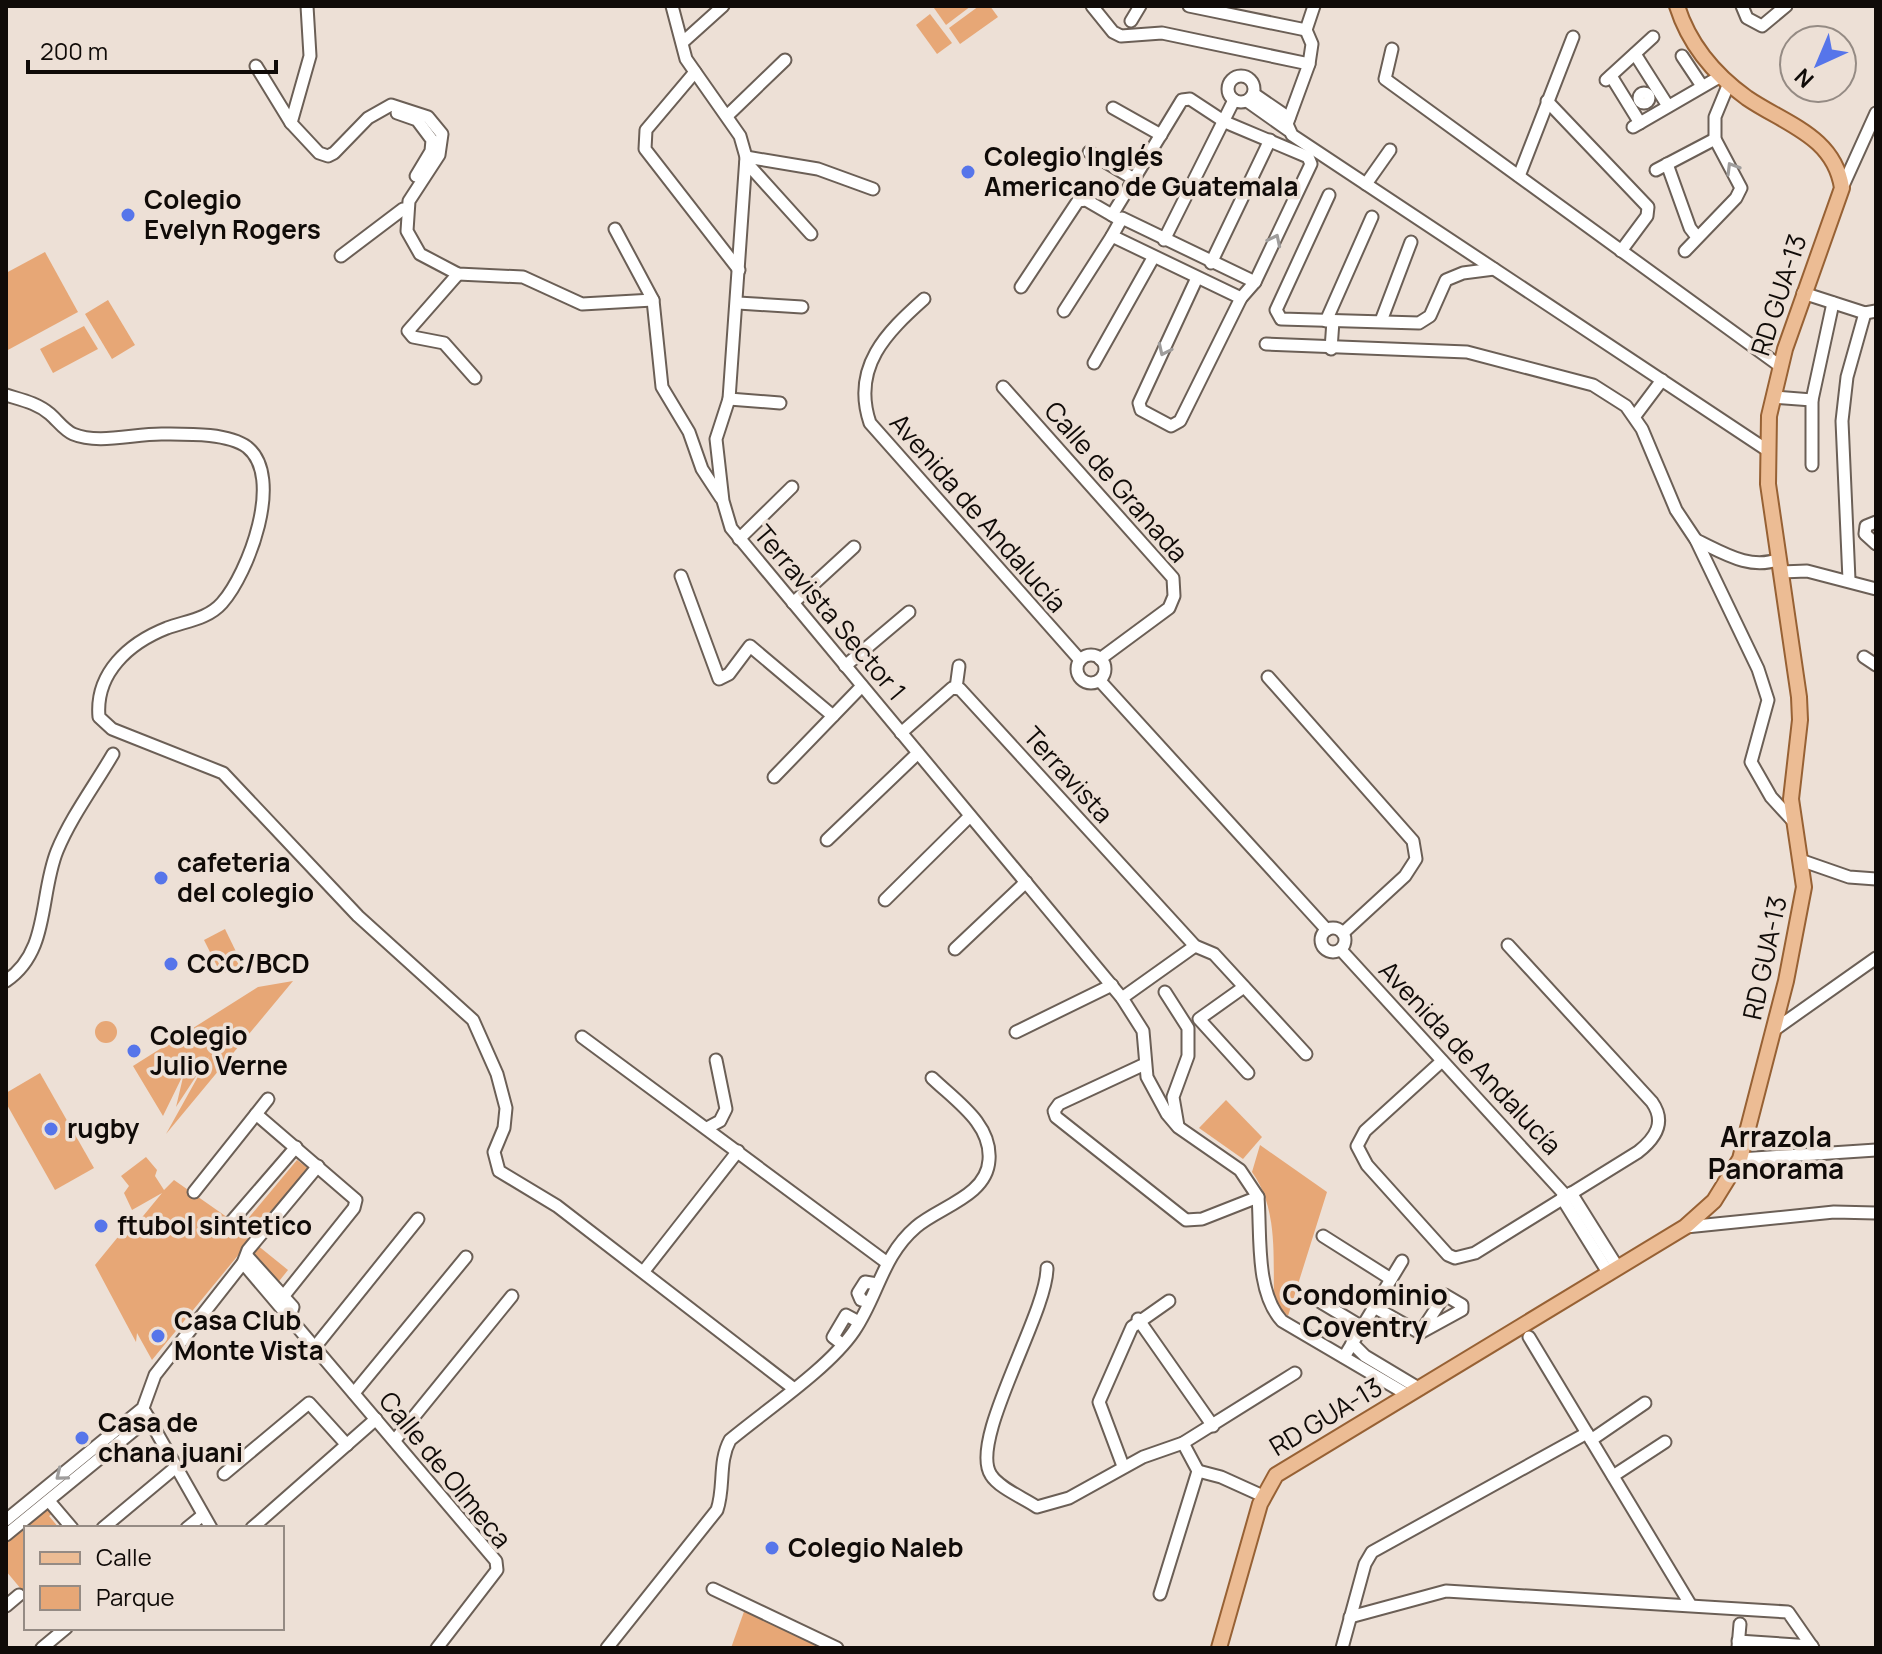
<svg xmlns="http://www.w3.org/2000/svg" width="1882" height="1654" viewBox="0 0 1882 1654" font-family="Manrope,sans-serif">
<rect width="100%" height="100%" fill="#ede0d6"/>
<!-- green -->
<g fill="#e7a776">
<path d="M937,6H971L946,25L934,8Z"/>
<path d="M979,6H990L998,17L960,44L949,28Z"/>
<path d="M930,14L952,43L937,54L916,25Z"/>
<path d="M45,252L78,312L6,351V273Z"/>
<path d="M108,300L135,345L112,359L85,314Z"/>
<path d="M84,326L98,349L53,373L40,349Z"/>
<path d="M225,929L243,966L221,974L204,940Z"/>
<path d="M293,981L166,1134L210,1055L176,1107L184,1073L163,1116L133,1066L258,987Z"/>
<circle cx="106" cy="1032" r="11"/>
<path d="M40,1073L94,1168L55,1190L6,1103V1093Z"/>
<path d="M1226,1100L1262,1137L1243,1159L1199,1128Z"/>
<path d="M1260,1145L1327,1192L1288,1316L1280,1310L1274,1298C1273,1256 1278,1208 1252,1172Z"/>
<path d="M146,1157L157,1170L155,1176L164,1190L174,1180L241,1227L297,1160L309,1169L152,1360L137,1333L136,1342L95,1265L122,1232L125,1238L162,1193L132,1210L124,1193L129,1186L121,1176Z"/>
<path d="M252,1241L288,1270L276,1285L245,1249Z"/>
<path d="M45,1502L53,1513L49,1516L59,1528H26V1595L6,1571V1535Z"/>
<path d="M746,1606L837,1648H731Z"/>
</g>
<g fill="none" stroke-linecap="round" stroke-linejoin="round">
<!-- minor casing -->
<g stroke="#6b5f56" stroke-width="15">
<g id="minor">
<path d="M307,6L310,56L291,123L319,153L328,156L334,153L368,118L391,105L428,117L442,134L439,155L409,201L407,231L420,254L458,274L523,277L582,304L653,300"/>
<path d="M672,6L686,59L740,136L746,157L729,399L716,439L723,501L731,528L1122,998L1143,1031L1147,1077L1167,1114L1178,1127L1240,1170L1258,1197C1261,1234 1255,1292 1282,1321L1408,1395"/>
<path d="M1092,6L1113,32L1121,36L1162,33L1309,64L1287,124L1292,135L1767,450"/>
<path d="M1189,6L1306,30"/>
<path d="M1742,6L1747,18L1762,26L1786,6"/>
<path d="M1131,21L1140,6"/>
<path d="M683,42L723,6"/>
<path d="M1392,49L1385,79L1780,366"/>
<path d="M1635,54L1668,106"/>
<path d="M1682,56L1702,86"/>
<path d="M1309,64L1312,44L1306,30L1314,6"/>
<path d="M256,66L291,123"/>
<path d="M695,72L646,130L645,149L739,270"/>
<circle cx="1241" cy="89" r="13"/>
<path d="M1611,76L1640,123"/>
<path d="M1606,80L1653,37"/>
<circle cx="1644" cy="98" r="5"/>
<path d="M1254,94L1289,118"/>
<path d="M1247,101L1288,130"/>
<path d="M1547,101L1648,207L1647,216L1621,251"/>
<path d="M1113,108L1161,135"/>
<path d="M397,113L417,120L432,140L431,151L416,176"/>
<path d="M728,115L785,60"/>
<path d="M1633,127L1721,76"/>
<path d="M1089,152L1134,179"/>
<path d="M746,157L818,169L873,189"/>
<path d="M746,162L811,234"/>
<path d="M1667,164L1690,228L1697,237"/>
<path d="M1656,170L1715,139"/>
<path d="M1519,176L1573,37"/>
<path d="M1366,184L1390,150"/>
<path d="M1842,188L1876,113"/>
<path d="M1329,195L1276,310L1281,319L1419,323L1430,316L1446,280L1463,273L1494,269"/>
<path d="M1112,215L1182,100L1190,99L1225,122L1308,157L1311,164L1255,282L1241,298L1180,421L1171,426L1141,410L1139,403L1196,280"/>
<path d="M615,229L653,300L662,387L689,432L702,469L721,498"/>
<path d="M1164,240L1234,100"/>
<path d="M1685,251L1736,198L1741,188L1715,139V117L1729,83"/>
<path d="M341,256L403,209"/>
<path d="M1211,263L1270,140"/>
<path d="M458,274L408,331L413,337L444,343L475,378"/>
<path d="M1021,287L1078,201L1086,200L1117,218"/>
<path d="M1803,293L1865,313L1876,311"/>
<path d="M1241,298L1112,236L1122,218L1255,282"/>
<path d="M924,299C887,332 851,367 870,423L1080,660"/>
<path d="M738,303L802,307"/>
<path d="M1064,311L1112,236"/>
<path d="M1326,321L1372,217"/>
<path d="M1381,321L1411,242"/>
<path d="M1266,344L1467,352L1593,385L1626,406L1642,429L1676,510L1696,540L1758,669L1768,700L1751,762L1771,797L1793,821"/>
<path d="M1331,349L1333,321"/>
<path d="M1094,363L1153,258"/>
<path d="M1003,387L1173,578L1174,596L1169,608L1100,659"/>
<path d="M6,395C22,400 37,403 50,414C58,421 64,430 73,434C99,445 136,433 164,434C187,434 228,433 247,447C285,477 248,574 222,603C208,619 186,621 167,628C129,643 95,673 99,717L112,729L223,773L358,916L473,1020L497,1074L506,1108L504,1128L494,1152L499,1171L557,1206L793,1388"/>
<path d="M1773,397L1812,400"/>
<path d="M729,399L780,403"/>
<path d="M1635,416L1662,380"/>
<path d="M1812,465V400L1833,303"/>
<path d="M1876,522L1866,526L1865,534L1876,544"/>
<path d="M739,539L792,487"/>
<path d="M1696,540C1722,552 1750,571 1779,559"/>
<path d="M1781,572L1807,571L1876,589"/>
<path d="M681,576L719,679L729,674L750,646L833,716"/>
<path d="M1849,580L1842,421L1847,377L1865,313"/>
<path d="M793,603L854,547"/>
<circle cx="1091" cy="669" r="14"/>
<path d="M1864,657L1876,665"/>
<path d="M845,666L909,612"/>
<path d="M1268,677L1413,841L1416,859L1405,876L1343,933"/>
<path d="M1100,681L1327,930"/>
<path d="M956,688L959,666"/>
<path d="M901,733L952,688L960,689L1195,946L1214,954L1306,1054"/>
<path d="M774,777L862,686"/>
<path d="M827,840L918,753"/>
<path d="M1803,861L1849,877L1876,879"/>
<path d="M885,900L970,816"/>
<circle cx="1333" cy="940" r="12"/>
<path d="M955,949L1026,882"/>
<path d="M1341,950L1566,1196"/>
<path d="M6,981C50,951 39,896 57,851C71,817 95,785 113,754"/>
<path d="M1244,987L1199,1019L1248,1073"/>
<path d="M1165,992L1188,1028V1056L1173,1097L1178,1126"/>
<path d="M1122,998L1195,946"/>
<path d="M1774,1030L1876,958"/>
<path d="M1016,1032L1112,985"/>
<path d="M582,1037L886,1262"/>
<path d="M1442,1061L1365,1131L1357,1146L1367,1165L1448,1255L1455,1258L1475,1253L1638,1152C1656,1138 1666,1122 1652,1102L1508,945"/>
<path d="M1145,1064L1059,1104L1054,1111L1056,1117L1186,1220L1202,1219L1258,1197"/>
<path d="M256,1114L356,1200L354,1208L278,1303"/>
<path d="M707,1128L720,1121L726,1109L716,1060"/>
<path d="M1740,1159L1876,1150"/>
<path d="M194,1192L268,1099"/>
<path d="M1571,1193L1618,1268"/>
<path d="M1562,1198L1609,1274"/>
<path d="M232,1221L296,1147"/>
<path d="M1686,1227L1834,1212L1876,1213"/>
<path d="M1323,1236L1391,1279"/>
<path d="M247,1256L293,1307L290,1317"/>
<path d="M243,1263L496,1561L497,1570L437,1648"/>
<path d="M1047,1268C1047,1314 968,1441 991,1475C999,1488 1024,1498 1037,1507L1069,1498L1143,1457L1183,1443L1295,1373"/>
<path d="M644,1271L738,1151"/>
<path d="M1309,1295L1362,1327"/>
<path d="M869,1302L861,1300L858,1293L865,1282L877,1284"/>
<path d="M1374,1307L1420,1333L1462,1310V1305L1445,1295L1420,1333"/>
<path d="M1138,1319L1213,1426"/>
<path d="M1529,1337L1690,1604"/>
<path d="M1352,1343L1365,1356L1420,1389"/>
<path d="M842,1344L833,1337L846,1315L859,1322"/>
<path d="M315,1347L418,1219"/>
<path d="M1344,1357L1402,1261"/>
<path d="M354,1393L466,1257"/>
<path d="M145,1412L211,1528"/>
<path d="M395,1440L512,1296"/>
<path d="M1591,1440L1645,1403"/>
<path d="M1123,1466L1099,1402L1132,1327L1169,1301"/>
<path d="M1198,1471L1221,1477L1263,1496"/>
<path d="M224,1474L309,1403L347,1445"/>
<path d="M1613,1476L1665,1442"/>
<path d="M49,1501L72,1528"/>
<path d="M6,1520L143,1408L155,1375L243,1263L248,1250L318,1166"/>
<path d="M103,1528L176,1467"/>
<path d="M187,1528L203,1515"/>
<path d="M252,1528L376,1419"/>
<path d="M6,1535L149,1418"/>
<path d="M713,1589L837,1648"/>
<path d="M1160,1594L1198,1471L1183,1443"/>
<path d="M6,1606L19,1595"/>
<path d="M1350,1617L1446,1591L1788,1612L1813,1648"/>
<path d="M1738,1641L1812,1646"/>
<path d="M1738,1647L1740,1624"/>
<path d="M42,1648L66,1628"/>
<path d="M607,1648L717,1510C725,1487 718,1462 730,1440C766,1410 829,1368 854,1331C878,1296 882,1256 916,1227C939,1207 987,1196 989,1160C992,1124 956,1101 932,1078"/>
<path d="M1342,1648L1365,1564L1372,1552L1587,1433"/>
</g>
</g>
<!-- major casing -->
<g stroke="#976134" stroke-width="18">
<path id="major" d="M1219,1648L1260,1504L1276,1475L1685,1227L1714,1201L1740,1159L1786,981L1804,887L1791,799L1800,720L1799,697L1768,484L1769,416L1785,349L1842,188C1834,136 1785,124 1747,98C1715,75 1689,44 1677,6"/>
</g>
<!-- minor -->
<use href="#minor" stroke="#fff" stroke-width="11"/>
<!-- major -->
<use href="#major" stroke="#ecbc94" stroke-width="14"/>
</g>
<!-- one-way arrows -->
<defs><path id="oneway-chevron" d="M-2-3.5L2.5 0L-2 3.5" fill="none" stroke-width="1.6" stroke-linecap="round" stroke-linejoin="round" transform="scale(2)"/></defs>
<g stroke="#9f9d9c">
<use href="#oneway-chevron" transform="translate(1732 168) rotate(-121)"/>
<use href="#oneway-chevron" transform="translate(1275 240) rotate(-64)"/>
<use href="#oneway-chevron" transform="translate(1164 350) rotate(115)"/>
<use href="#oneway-chevron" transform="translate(61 1475) rotate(141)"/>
</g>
<!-- markers -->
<g fill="#5675ea" stroke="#ede0d6" stroke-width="3">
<circle cx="968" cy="172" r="8"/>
<circle cx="128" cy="215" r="8"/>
<circle cx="161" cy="878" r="8"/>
<circle cx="171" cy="964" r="8"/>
<circle cx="134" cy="1051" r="8"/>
<circle cx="51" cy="1129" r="8"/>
<circle cx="101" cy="1226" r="8"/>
<circle cx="158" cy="1336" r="8"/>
<circle cx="82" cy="1438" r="8"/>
<circle cx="772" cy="1548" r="8"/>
</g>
<g text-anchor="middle" stroke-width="7" stroke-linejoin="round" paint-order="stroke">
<!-- poi labels -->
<g font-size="26" font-weight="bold" fill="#100b08" stroke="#ede0d6" text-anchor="start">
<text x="984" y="166">Colegio Inglés<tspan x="984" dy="30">Americano de Guatemala</tspan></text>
<text x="144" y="209">Colegio<tspan x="144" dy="30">Evelyn Rogers</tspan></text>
<text x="177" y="872">cafeteria<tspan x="177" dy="30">del colegio</tspan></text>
<text x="187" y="973">CCC/BCD</text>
<text x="150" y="1045">Colegio<tspan x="150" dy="30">Julio Verne</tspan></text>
<text x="67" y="1138">rugby</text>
<text x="117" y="1235">ftubol sintetico</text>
<text x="174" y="1330">Casa Club<tspan x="174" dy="30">Monte Vista</tspan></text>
<text x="98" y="1432">Casa de<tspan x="98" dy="30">chana juani</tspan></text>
<text x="788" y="1557">Colegio Naleb</text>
</g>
<!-- street labels -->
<g font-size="26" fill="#100b08" stroke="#ede0d6">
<text transform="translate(1779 295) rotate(-72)" y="9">RD GUA-13</text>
<text transform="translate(1116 482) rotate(49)" y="9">Calle de Granada</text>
<text transform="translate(978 513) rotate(49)" y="9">Avenida de Andalucía</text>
<text transform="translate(830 613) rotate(50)" y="9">Terravista Sector 1</text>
<text transform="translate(1068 775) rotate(48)" y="9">Terravista</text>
<text transform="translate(1765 958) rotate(-78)" y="9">RD GUA-13</text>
<text transform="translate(1470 1058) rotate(47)" y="9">Avenida de Andalucía</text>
<text transform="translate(1326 1417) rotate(-31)" y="9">RD GUA-13</text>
<text transform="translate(445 1470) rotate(51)" y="9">Calle de Olmeca</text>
</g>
<!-- neighbourhood labels -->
<g font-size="28" font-weight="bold" fill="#100b08" stroke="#ede0d6">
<text x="1776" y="1147">Arrazola<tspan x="1776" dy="32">Panorama</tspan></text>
<text x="1365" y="1305">Condominio<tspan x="1365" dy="32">Coventry</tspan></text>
</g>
</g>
<!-- border -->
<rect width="1882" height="1654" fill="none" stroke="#100b08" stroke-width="16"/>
<!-- legend -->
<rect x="24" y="1526" width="260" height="104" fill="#ede0d6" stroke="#958b84" stroke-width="2"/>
<rect x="40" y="1552" width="40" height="12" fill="#ecbc94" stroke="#958b84" stroke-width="2"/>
<text x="96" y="1566" font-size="24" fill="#100b08">Calle</text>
<rect x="40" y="1586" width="40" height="24" fill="#e7a776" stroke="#958b84" stroke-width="2"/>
<text x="96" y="1606" font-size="24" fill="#100b08">Parque</text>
<!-- north arrow -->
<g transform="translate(1818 64) rotate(224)"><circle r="38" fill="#ede0d6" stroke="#958b84" stroke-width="2"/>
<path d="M0-6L14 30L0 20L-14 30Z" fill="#5675ea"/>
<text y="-12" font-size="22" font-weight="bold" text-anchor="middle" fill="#100b08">N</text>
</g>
<!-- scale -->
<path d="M28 60v12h248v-12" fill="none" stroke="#100b08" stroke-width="4"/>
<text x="40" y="60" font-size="24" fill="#100b08" stroke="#ede0d6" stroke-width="6" paint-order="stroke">200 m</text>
</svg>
